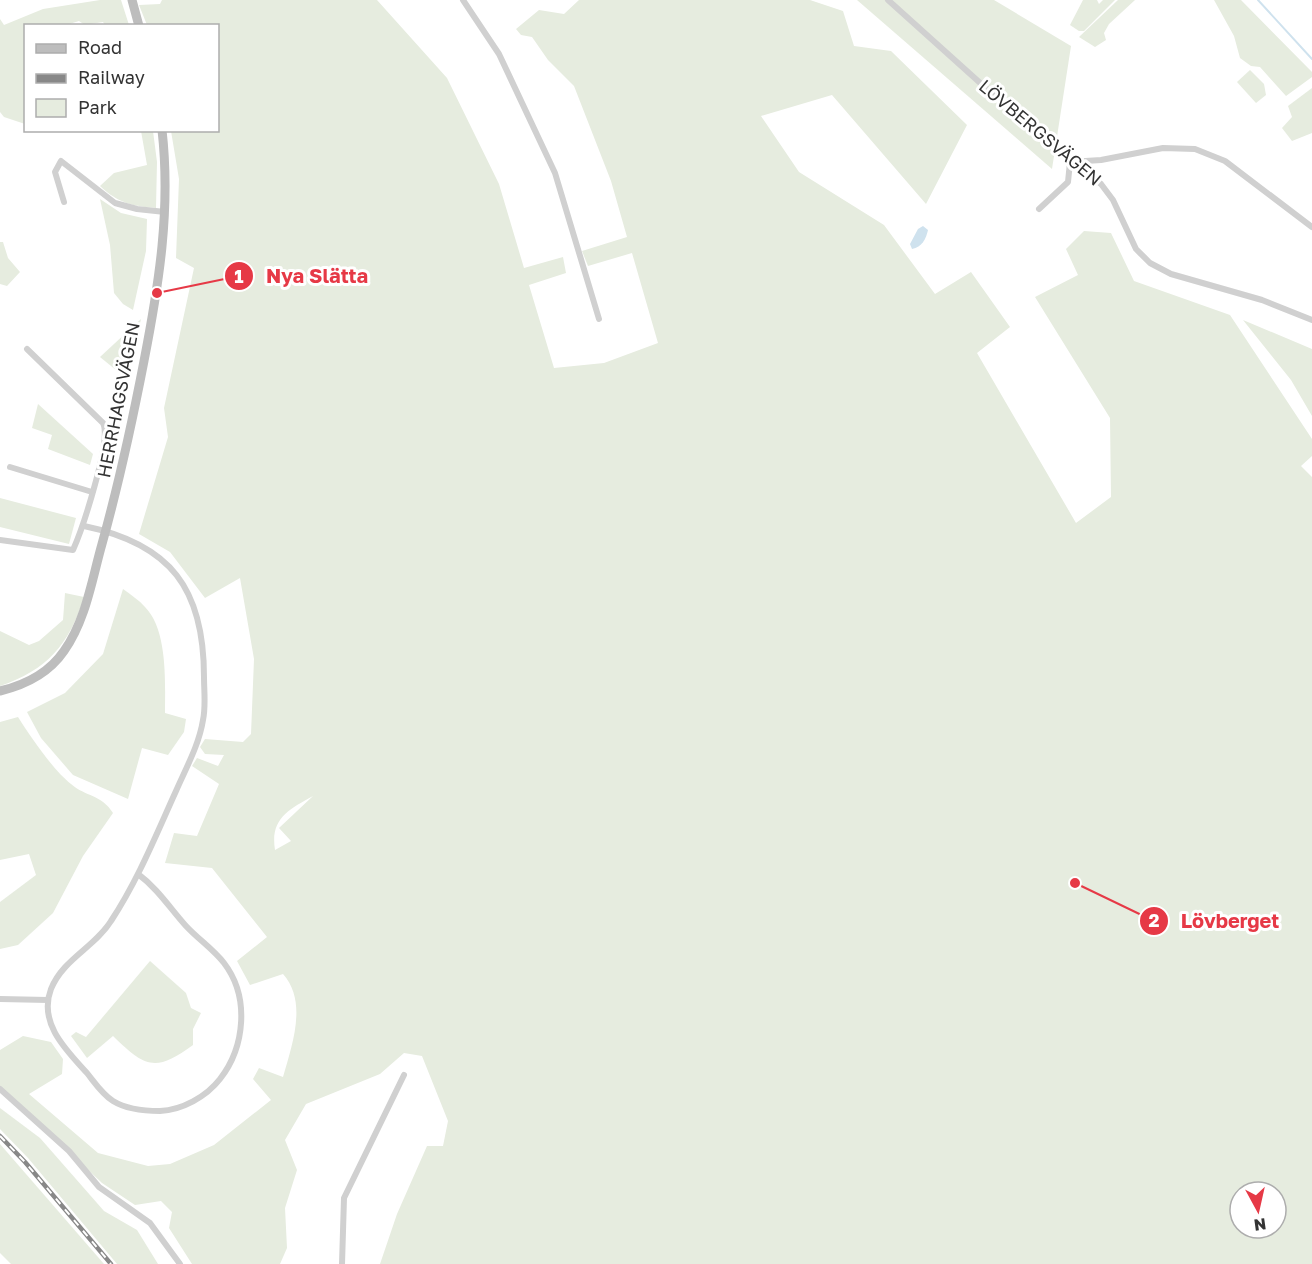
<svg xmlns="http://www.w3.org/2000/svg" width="1312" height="1264" viewBox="0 0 1312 1264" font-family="'Golos Text',sans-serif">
<rect width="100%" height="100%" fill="#fff"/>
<!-- green -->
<g fill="#e6ecdf" fill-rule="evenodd">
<path d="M100,0H121L129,25H105L103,22L85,25L79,21L66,25L26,26L25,124L4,117L0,112V19L4,25L43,9Z"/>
<path d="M162,0H377L447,78L499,184L524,268L563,257L566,273L529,285L554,368L604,363L658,343L632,253L588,266L582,251L627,237L611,181L574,86L548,60L532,37L521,35L516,29L539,10L564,14L579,0H810L843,11L854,46L891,51L967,125L926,204L832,95L761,116L799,172L884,225L935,294L971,272L1010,327L977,353L1076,523L1111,497L1110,418L1035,297L1078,275L1066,249L1084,231L1111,233L1134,281L1230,315L1312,439V456L1301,466L1312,477V1264H380L397,1214L427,1146H443L448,1121L422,1056L404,1053L380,1074L306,1104L285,1140L297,1170L285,1208L287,1248L280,1264H192L169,1228L172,1212L161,1201L135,1205L102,1183L0,1086V1050L23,1036L51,1042L63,1059L62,1074L29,1094L98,1153L148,1166L170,1164L214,1145L271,1100L253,1079L259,1068L283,1077C292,1045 308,1002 283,974L250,985L237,961L267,937L212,868L165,863L174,833L197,836L219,784L192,766L197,758L218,766L224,755L205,754L200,747L205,739L243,742L251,734L254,659L240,578L205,598L170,552L139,534L168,437L164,408L194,268L176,258L179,179L171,131L218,130V26L147,25L139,5L160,4ZM313,796L279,828L291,841L275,850C270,819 288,810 313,796ZM1240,1192H1276V1228H1240Z"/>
<path d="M857,0H994L1071,46L1052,169Z"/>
<path d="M1083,0H1097L1099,4L1103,0H1115L1084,31H1079L1070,25Z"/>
<path d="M1118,0H1135L1109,24L1104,33L1106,40L1095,47L1079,37Z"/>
<path d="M1214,0H1241L1312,72V77L1286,96L1260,67L1251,66L1240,58L1234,36Z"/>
<path d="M1250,70L1264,84L1266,95L1256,103L1237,82Z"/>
<path d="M1312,88V133L1292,141L1282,128L1292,117L1288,106Z"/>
<path d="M141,131H153L157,162L156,208C132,206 118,203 100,186L114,173L147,165Z"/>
<path d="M100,199L121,213L147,219L146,251L133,310L123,304L114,293L110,245Z"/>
<path d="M0,242H3L8,258L20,272L7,286L0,284Z"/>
<path d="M141,319L127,379L100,357Z"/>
<path d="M1243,320L1312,349V416L1291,380Z"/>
<path d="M38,404L93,454L90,465L48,449L52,435L32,428Z"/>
<path d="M0,498L76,518L69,544L0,527Z"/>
<path d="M123,589C131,595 139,600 145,607C168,630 165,683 165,713L186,719L184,732L168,755L142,748L128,799L73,775L41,738L27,712L65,693L103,654Z"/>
<path d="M65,593L84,597C69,645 47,670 0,686V631L29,645L39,641L63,620Z"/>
<path d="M18,717C30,736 53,770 71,784C86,797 101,794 113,813L83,856L53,913L18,945L0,949V902L36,875L29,854L0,860V722Z"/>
<path d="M150,961L186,993L191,1008L201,1013L193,1029V1045C155,1073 145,1067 113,1036L87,1058L71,1036L76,1032L86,1037Z"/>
<path d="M0,1108L40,1138L104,1211L137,1230L158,1264H117L28,1158L0,1129Z"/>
<path d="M0,1144L104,1264H11L0,1253Z"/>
</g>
<!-- water -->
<path fill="#cfe2ee" d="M923,226L928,230C926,239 922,247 912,249L910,244L918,229Z"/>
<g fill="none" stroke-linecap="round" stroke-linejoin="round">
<!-- stream -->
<path stroke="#cfe2ee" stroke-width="2" d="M1258,0L1312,59"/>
<!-- street -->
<g stroke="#d0d0d0" stroke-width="6">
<path d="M463,0L499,54L555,173L599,319"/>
<path d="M888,0L1048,144L1101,184L1113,200L1136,249L1150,263L1171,274L1262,300L1312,320"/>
<path d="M64,202L55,172L61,161L115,203L137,209L165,212"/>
<path d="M1039,209L1068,182L1070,162L1101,160L1163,148L1195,149L1225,161L1312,227"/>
<path d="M10,467L92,492"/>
<path d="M84,526C171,544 204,589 204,677C204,691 206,706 203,720C199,745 186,768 176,791C156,835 138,880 111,921C95,947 63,959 51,989C38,1023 66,1050 87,1073C95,1083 102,1094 113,1101C126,1109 144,1111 160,1111C182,1110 206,1097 220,1079C245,1047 250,997 224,963C213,949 198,939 186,926C170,908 157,888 138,874"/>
<path d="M0,540L73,550C82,530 112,440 103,423L27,349"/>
<path d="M0,999L48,1000"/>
<path d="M0,1089L69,1151L99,1187L150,1223L180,1264"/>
<path d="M342,1264L344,1198L404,1075"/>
</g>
<!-- secondary -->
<g stroke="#bdbdbd" stroke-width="9">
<path d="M132,0L139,26"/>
<path d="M0,691C25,685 49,673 64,651C86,620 92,579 102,544C119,483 132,423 144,361C159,284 171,209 162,130"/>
</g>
<!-- rail casing -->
<g stroke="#888" stroke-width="4.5">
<path id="rail" d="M0,1136L25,1162L111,1264"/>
</g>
<!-- rail -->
<use href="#rail" stroke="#fff" stroke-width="2" stroke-dasharray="7" stroke-linecap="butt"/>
</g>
<g text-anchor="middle" stroke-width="6" stroke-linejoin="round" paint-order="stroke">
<!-- street labels -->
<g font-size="18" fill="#333" stroke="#fff">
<text transform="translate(1040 133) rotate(40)" y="6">LÖVBERGSVÄGEN</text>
<text transform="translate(119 400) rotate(-79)" y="6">HERRHAGSVÄGEN</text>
</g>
</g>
<!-- callouts -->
<path fill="none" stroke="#e63946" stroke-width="2" d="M157 293L239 276M1075 883L1154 921"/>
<g fill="#e63946" stroke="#fff" stroke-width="2">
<circle cx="157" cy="293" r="6"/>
<circle cx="1075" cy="883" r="6"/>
<circle cx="239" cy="276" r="15"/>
<circle cx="1154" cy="921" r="15"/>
</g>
<g font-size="18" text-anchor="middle" font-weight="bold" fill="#fff">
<text x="239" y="283">1</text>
<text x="1154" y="927">2</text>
</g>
<g font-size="20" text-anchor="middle" font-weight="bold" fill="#e63946" stroke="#fff" stroke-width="6" stroke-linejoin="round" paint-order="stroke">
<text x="317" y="283">Nya Slätta</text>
<text x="1230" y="928">Lövberget</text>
</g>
<!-- legend -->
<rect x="24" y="24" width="195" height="108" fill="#ffffff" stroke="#adadad" stroke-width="1.5"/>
<rect x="36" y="44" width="30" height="9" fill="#bdbdbd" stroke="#adadad" stroke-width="1.5"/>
<text x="78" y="54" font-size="18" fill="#333333">Road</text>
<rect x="36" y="74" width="30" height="9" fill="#888888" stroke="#adadad" stroke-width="1.5"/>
<text x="78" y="84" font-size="18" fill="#333333">Railway</text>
<rect x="36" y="99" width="30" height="18" fill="#e6ecdf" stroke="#adadad" stroke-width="1.5"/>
<text x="78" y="114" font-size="18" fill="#333333">Park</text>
<!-- north arrow -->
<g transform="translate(1258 1210) rotate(172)"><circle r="28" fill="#ffffff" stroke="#adadad" stroke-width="1.5"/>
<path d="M0-4.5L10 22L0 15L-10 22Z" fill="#e63946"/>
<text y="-9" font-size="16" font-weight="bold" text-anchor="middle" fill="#333333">N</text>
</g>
</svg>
